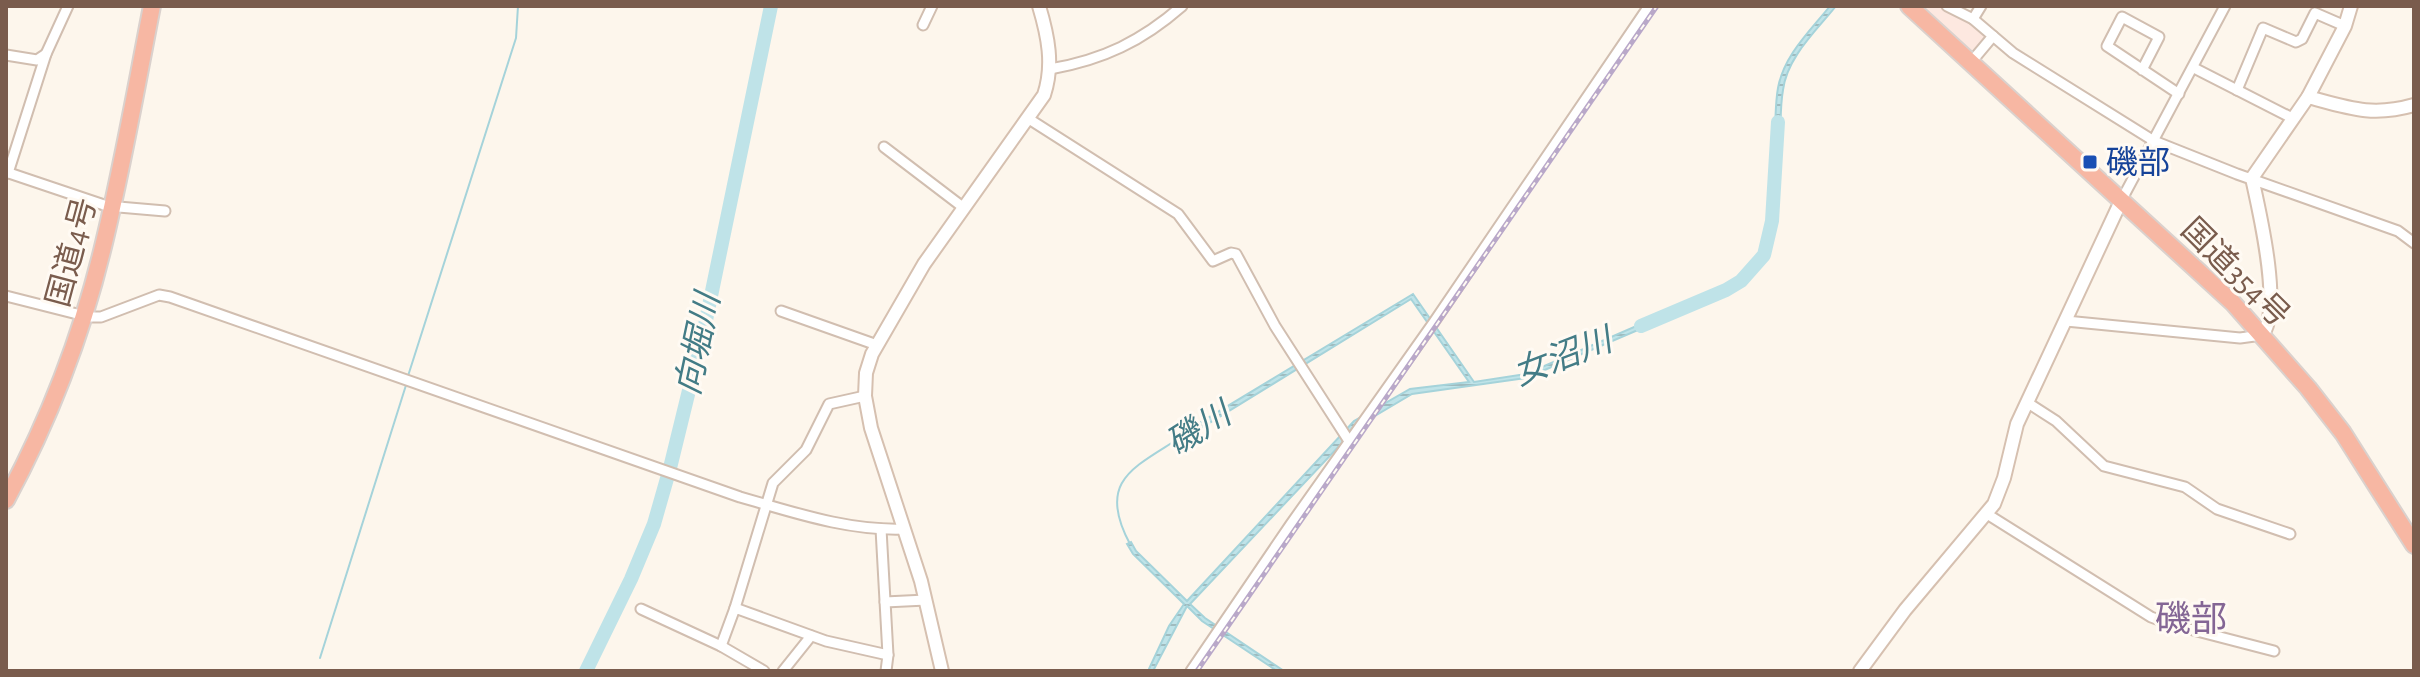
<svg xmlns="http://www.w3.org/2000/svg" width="2420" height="677" viewBox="0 0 2420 677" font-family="'Alegreya Sans','Noto Sans JP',sans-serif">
<defs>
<pattern id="water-rules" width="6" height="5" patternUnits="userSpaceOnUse" patternTransform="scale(2)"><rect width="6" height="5" fill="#bfe3e8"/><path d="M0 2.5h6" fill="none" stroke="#a0bbbe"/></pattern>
</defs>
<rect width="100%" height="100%" fill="#fdf6ec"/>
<!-- commercial -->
<path fill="#fde8e0" d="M1923,6H1943L1968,19L1988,37L1973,52Z"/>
<!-- water -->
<g fill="url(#water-rules)" stroke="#a5d3da" stroke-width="2">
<path d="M1830,6H1836C1817,30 1787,57 1783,90C1780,106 1781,123 1780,140L1774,139C1776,123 1775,104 1778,88C1784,55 1810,31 1830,6Z"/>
<path d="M1413,294L1474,382L1526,374L1657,317L1659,321L1526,378L1412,394L1358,426L1190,604L1205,618L1284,671H1277L1202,621L1187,606L1153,671H1148L1169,626L1184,604L1133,554L1127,544L1131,542L1136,551L1187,601L1354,421L1410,389L1469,382L1411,299L1185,438L1183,433Z"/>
</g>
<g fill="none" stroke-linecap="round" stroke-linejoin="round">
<!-- stream -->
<g stroke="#a5d3da" stroke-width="2">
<path d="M408,376L516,38L518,6"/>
<path d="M1130,544C1095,479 1136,467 1184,435"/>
<path d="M320,658L407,382"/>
</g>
<!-- river -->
<g stroke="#bfe3e8" stroke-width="14">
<path d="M1641,326L1726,290L1741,281L1764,255L1772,221L1778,122"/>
<path d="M586,671L631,579L654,524L670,468L705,325L771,6"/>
</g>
<!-- street casing -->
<g stroke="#d1beb0" stroke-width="13">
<g id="street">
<path d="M1947,6L1973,19L2013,53L2154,141L2237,174L2398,231L2414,243"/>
<path d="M1973,19L1981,6"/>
<path d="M923,25L932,6"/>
<path d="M6,55L37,60L46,54"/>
<path d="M1972,61L1993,36"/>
<path d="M2194,68L2294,119"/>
<path d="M1050,69C1103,60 1142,41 1182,6"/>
<path d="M2142,70L2159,37L2122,17L2107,46L2179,94"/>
<path d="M2237,90L2263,28L2296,42L2302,39L2315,13L2345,26"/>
<path d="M1029,119L1178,214L1213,261L1231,253L1236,254L1275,326L1349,441"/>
<path d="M884,147L964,208"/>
<path d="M6,172L107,206L165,211"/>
<path d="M8,173L46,54L68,6"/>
<path d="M2121,201L2225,6"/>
<path d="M6,296L89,317H101L159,295L170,297L740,497C793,512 847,531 904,529"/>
<path d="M781,311L877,345"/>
<path d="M2066,321L2240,338L2262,335"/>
<path d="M2028,403L2056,421L2104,466L2185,487L2217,509L2290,534"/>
<path d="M1987,514L2151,617L2170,624L2274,651"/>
<path d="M881,529L888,655L886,671"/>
<path d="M885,602L926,600"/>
<path d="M735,608L773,483L806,450L829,404L865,396"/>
<path d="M641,609L721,646L735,608L826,641L888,655"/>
<path d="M721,646L764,671"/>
<path d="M783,671L811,636"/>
<path d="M1191,671L1291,524L1434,322L1649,6"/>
</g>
</g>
<!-- secondary casing -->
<g stroke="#d6c0b0" stroke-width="16">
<g id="secondary">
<path d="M2308,97C2349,108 2372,117 2414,105"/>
<path d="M2262,335C2283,310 2259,210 2252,178L2308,97L2345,26L2351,6"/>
<path d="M942,671L921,581L871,428L865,396L866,373L872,354L924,264L1044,95C1054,65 1048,36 1039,6"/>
<path d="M1860,671L1905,610L1994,504L2004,478L2017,424L2121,201"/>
</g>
</g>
<!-- highway casing -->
<g stroke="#dad1cd" stroke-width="20">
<g id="highway">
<path d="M1909,6L2233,303L2308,388L2343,433L2414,545"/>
<path d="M6,500C48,422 81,337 102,251C122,170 136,88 152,6"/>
</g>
</g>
<!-- street -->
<use href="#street" stroke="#fff" stroke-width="9"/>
<!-- secondary -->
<use href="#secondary" stroke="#fff" stroke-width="12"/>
<!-- highway -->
<use href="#highway" stroke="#f7b7a3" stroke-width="16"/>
<!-- rail casing -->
<g stroke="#b9a8c9" stroke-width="5">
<path id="rail" d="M1197,671L1657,6"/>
</g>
<!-- rail -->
<use href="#rail" stroke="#fffaf3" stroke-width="2" stroke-dasharray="6" stroke-linecap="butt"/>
</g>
<!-- markers -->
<rect fill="#1a4fb4" stroke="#fffaf3" stroke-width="3" x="2082" y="154" width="16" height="16" rx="4"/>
<g text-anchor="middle" stroke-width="6" stroke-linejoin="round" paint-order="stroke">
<!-- transit labels -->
<g font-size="32" fill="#164399" stroke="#fffaf3" text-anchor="start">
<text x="2106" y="173">磯部</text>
</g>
<!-- street labels -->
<g font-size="32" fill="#7a5c4d" stroke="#fffaf3">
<text transform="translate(71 252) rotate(-75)" y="11">国道4号</text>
<text transform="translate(2236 272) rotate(45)" y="11">国道354号</text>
</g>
<!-- water labels -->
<g font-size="34" font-style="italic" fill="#437c86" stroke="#fffaf3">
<text transform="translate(697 344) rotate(-78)" y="12">向堀川</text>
<text transform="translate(1562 356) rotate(-21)" y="12">女沼川</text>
<text transform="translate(1198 428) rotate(-32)" y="12">磯川</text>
</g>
<!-- quarter labels -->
<g font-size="36" fill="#846695" stroke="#fffaf3">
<text x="2191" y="631">磯部</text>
</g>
</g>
<!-- border -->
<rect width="2420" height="677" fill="none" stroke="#7a5c4d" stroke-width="16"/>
</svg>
